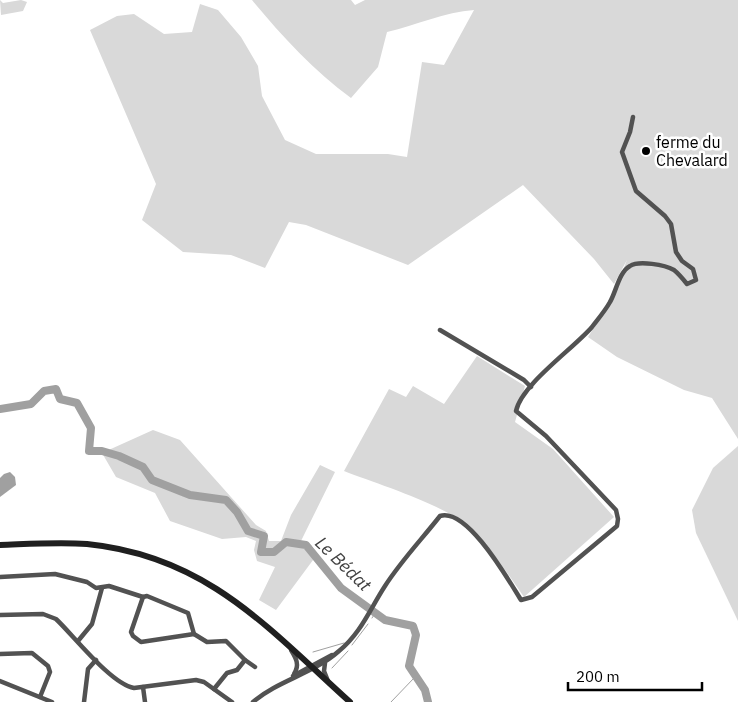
<svg xmlns="http://www.w3.org/2000/svg" width="738" height="702" viewBox="0 0 738 702" font-family="'IBM Plex Sans',sans-serif">
<rect width="100%" height="100%" fill="#fff"/>
<!-- green -->
<g fill="#d9d9d9">
<path d="M0,0L3,3L21,0L27,2L23,11L1,15Z"/>
<path d="M252,0H351L355,5L365,0H738V439L712,398L684,390L617,357L588,337L610,303L627,260L614,284L594,259L523,185L408,265L306,225L289,222L265,268L231,255L183,252L142,220L156,184L90,30L117,16L134,14L164,34L192,32L200,4L218,10L241,37L258,66L262,96L285,140L316,154H388L407,157L422,62L444,65L474,10C445,12 416,25 387,32L378,67L351,98C314,71 281,35 252,0Z"/>
<path d="M477,356L525,386L515,422L553,449L614,517L524,597C506,572 490,545 466,525C440,503 377,484 344,471L389,389L406,397L413,386L444,404Z"/>
<path d="M153,430L180,440L256,525L266,531L269,541H281L291,515L320,465L335,472L301,541L312,546L316,556L276,610L259,600L275,567L257,561L254,550L256,541L246,537L222,539L170,521L155,493L116,477L102,453Z"/>
<path d="M738,446V621L696,533L692,510L713,468Z"/>
</g>
<!-- water -->
<path fill="#a0a0a0" d="M10,472L15,477L16,485L0,497V478L4,474Z"/>
<g fill="none" stroke-linecap="round" stroke-linejoin="round">
<!-- stream -->
<g stroke="#a0a0a0" stroke-width="1">
<path d="M372,613L374,615L372,618"/>
<path d="M352,645L368,624"/>
<path d="M313,652L344,643"/>
<path d="M332,668L348,651"/>
<path d="M391,702L415,677"/>
</g>
<!-- river -->
<path stroke="#a0a0a0" stroke-width="8" d="M0,409L31,404L44,391L56,389L60,399L77,403L91,428L89,451H102L119,456L143,467L152,480L190,495L226,500L237,512L248,531L264,536L261,552H274L286,542L306,545L341,588L385,620L413,626L416,635L409,666L425,690L428,702"/>
<!-- minor -->
<g stroke="#525252" stroke-width="4.5">
<path d="M440,330L524,380L531,387"/>
<path d="M0,577L55,574L87,582L96,588L109,586L143,597L147,596L188,613L194,634L207,642L226,641L245,660L237,670L227,673L214,689"/>
<path d="M143,597L131,632L133,636L141,642L194,634"/>
<path d="M0,615L43,614L56,619C74,636 111,684 134,688L196,680L204,682L232,702"/>
<path d="M78,641L92,624L102,588"/>
<path d="M291,650C296,658 300,665 294,674"/>
<path d="M0,654L32,653L48,666L50,672L40,697"/>
<path d="M245,660L255,667"/>
<path d="M325,663L324,671L328,681"/>
<path d="M293,676L332,655"/>
<path d="M0,681L52,702"/>
<path d="M143,687L145,702"/>
<path d="M84,702L88,669L96,660"/>
<path d="M253,702C279,680 313,674 339,651C361,633 370,609 385,586C401,561 422,539 440,516C467,507 509,581 521,600L532,597L617,526L618,519L616,510L546,436L516,411C522,384 573,349 592,327C598,319 605,311 610,302C616,292 619,272 630,266C639,260 665,265 674,270C679,274 683,279 687,284L696,280L693,269L682,261L676,252L671,224L665,216L636,191L622,152L630,132L633,117"/>
</g>
<!-- secondary -->
<path stroke="#1f1f1f" stroke-width="6" d="M0,545C29,544 58,542 87,544C206,556 267,627 350,702"/>
</g>
<!-- markers -->
<circle fill="#000" stroke="#fff" stroke-width="2" cx="646" cy="151" r="5"/>
<g text-anchor="middle" stroke-width="5" stroke-linejoin="round" paint-order="stroke">
<!-- poi labels -->
<g font-size="16" fill="#000" stroke="#fff" text-anchor="start">
<text x="656" y="148">ferme du<tspan x="656" dy="18">Chevalard</tspan></text>
</g>
<!-- water labels -->
<g font-size="18" font-style="italic" fill="#414141" stroke="#fff">
<text transform="translate(343 564) rotate(44)" y="6">Le Bédat</text>
</g>
</g>
<!-- scale -->
<path d="M568 682v8h134v-8" fill="none" stroke="#000000" stroke-width="2.5"/>
<text x="576" y="682" font-size="15" fill="#000000" stroke="#ffffff" stroke-width="4" paint-order="stroke">200 m</text>
</svg>
